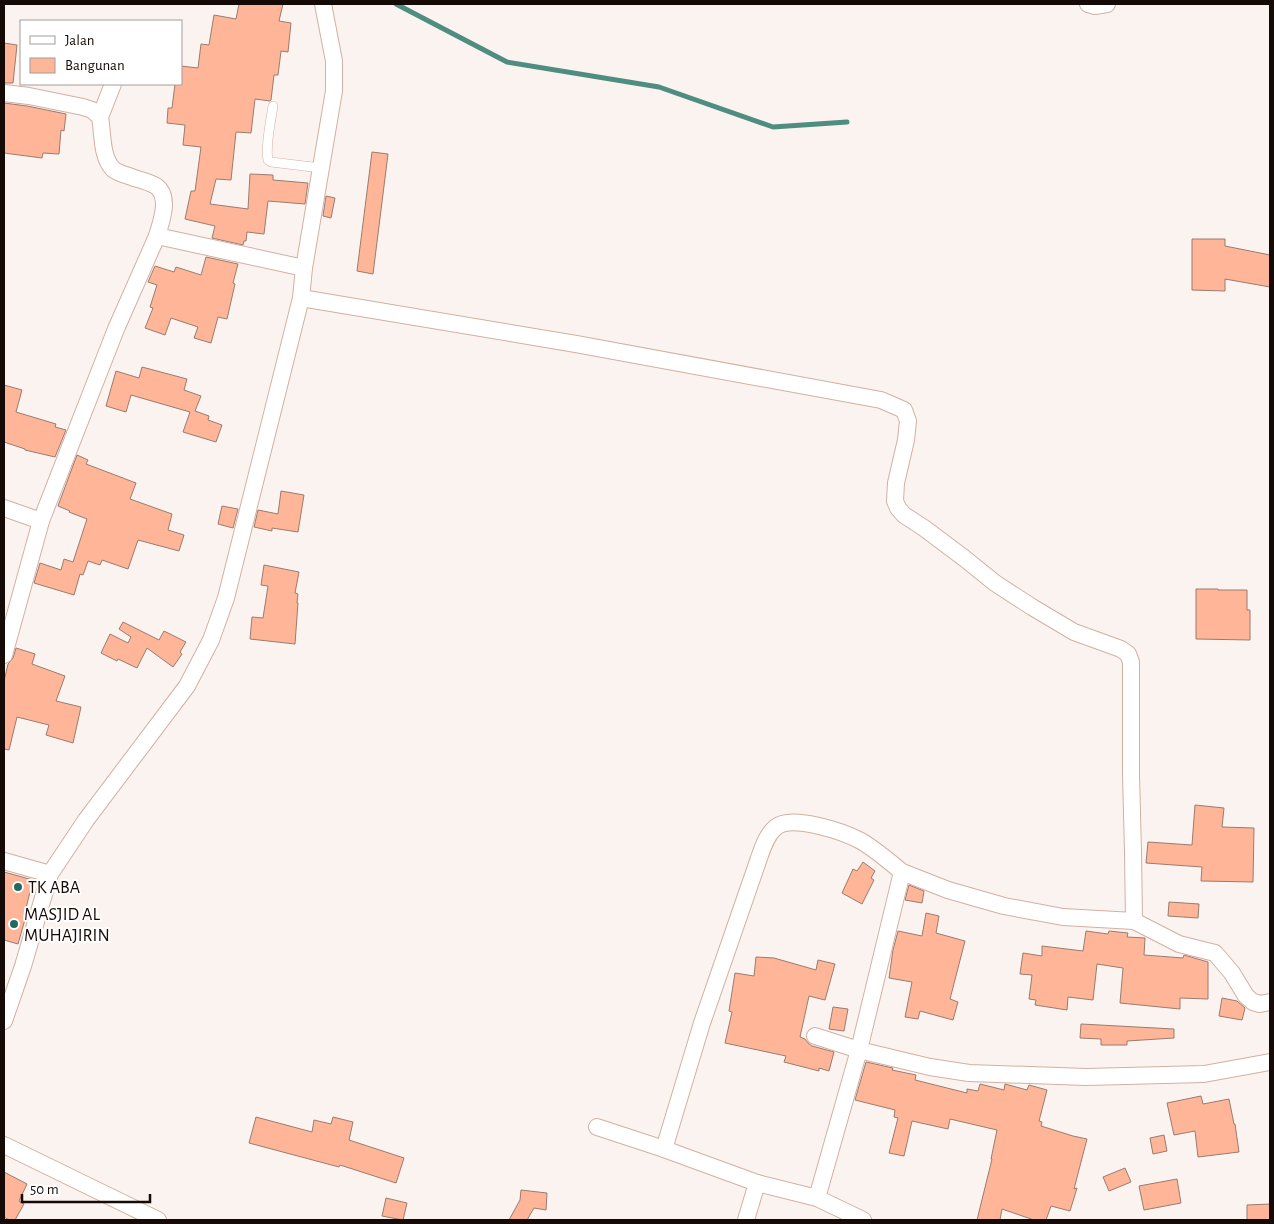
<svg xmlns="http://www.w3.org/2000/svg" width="1274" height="1224" viewBox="0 0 1274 1224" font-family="'Alegreya Sans',sans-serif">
<rect width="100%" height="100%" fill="#fbf3f0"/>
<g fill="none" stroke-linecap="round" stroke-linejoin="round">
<!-- stream -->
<path stroke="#4e8d7f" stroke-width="5" d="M396,4L507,62L659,87L773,127L847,122"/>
</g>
<!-- building -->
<g fill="#ffb598" stroke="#9b7b6e">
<path d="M239,4H283L279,21L291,23L288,52L281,51L278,75H274L271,100L270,101L255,99L251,133L236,132L231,180L216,179L210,204L248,209L250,174L273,175V180L308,183L305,204L268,201L264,234L247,232L246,241H244L243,245L212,238L215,226L185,219L191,191H195L201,147L183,145L185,125L167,123L168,108H172L175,84H181V66L198,68L201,44L209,45L214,15L236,19Z"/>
<path d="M4,43L17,45L13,83H4Z"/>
<path d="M4,103L27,106L66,114L64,131L61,130L59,154L43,153L42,158L4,153Z"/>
<path d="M372,152L388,154L373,274L357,271Z"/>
<path d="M326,196L335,198L331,218L323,216Z"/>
<path d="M1192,239H1225V246L1270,255V287L1225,279V291L1192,290Z"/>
<path d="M206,257L238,264L233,283L235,284L227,319L218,317L211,343L194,338L198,327L171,318L165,335L145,328L153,308L150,307L157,285L148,282L155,266L174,272L176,267L201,275Z"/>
<path d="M142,367L187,379L184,390L201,396L195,411L209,416L208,420L222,425L216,442L183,432L190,412L131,395L126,412L106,406L116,371L139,378Z"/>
<path d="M4,385L22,390L16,412L56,424L55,427L66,430L55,457L25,450V449L4,442Z"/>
<path d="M77,455L88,460L86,464L136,483L130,499L172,514L168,530L184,535L179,551L138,540L128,569L102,560L100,565L88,561L83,575L80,574L74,595L34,583L40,563L61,570L64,559L73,562L87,519L69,512L70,511L58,506Z"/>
<path d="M281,491L304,495L298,532L272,528V531L254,527L258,510L278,514Z"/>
<path d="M222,506L238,509L233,528L218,524Z"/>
<path d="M264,565L299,572L295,593L298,594L297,603H298L295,644L250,639L252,617L263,618L268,586L261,585Z"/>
<path d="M1196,589H1218V590H1247V610H1250V640L1196,639Z"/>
<path d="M123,622L159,640L164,631L186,642L180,652L182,654L173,667L147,648L137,668L118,659L117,661L101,653L110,634L128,643L131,637L119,629Z"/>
<path d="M16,648L35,654L32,664L65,676L56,701L81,707L73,743L46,735L49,725L17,717L9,750L4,749V681L8,664L13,658Z"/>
<path d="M1195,805L1224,808L1222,827L1254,828L1253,882L1201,881L1202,867L1146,863L1148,842L1192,845Z"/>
<path d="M863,862L875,871L871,878L874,880L862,904L842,893L853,869L857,871Z"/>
<path d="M4,872L33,880L26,908L28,909L18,944L4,940Z"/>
<path d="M909,885L924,891L922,903L905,900Z"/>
<path d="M1169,902L1199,904L1198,918L1168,916Z"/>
<path d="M926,913L939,916L936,933L965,941L950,999L958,1002L953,1020L920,1011L918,1019L905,1017L912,982L889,978L893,950L898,931L922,936Z"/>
<path d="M1086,931L1108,934L1109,931L1128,933L1127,937L1145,938L1144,955L1183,958L1184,955L1208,962V999L1180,998V1009L1120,1003L1123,968L1097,964L1093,1000L1068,997L1067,1010L1035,1005L1036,1000L1029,999L1032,975L1020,974L1023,953L1042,956V946L1083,951Z"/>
<path d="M756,957L774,958L816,970L818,960L835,964L825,1000L809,996L800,1037L805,1039L808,1043L812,1046L834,1052L829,1071L819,1068V1071L784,1062L786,1056L725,1043L732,1012L729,1011L735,973L754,976Z"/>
<path d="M1222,998L1237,1001L1245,1008L1242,1020L1219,1016Z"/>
<path d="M833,1007L848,1009L844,1031L829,1029Z"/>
<path d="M1081,1024L1174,1029V1038L1127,1041V1045H1101V1039L1080,1038Z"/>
<path d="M866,1062L893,1068L892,1070L916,1075L915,1080L967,1093V1089L978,1091L980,1084L1004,1090L1005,1084L1027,1090L1029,1085L1047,1090L1039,1121L1042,1122L1041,1126L1073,1136L1087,1139L1074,1189L1077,1188L1070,1211L1051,1206L1046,1220H1034L1002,1209L1000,1220H977L992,1159H991L997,1130L950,1119L948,1129L912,1121L904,1156L889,1153L898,1118L894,1117L895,1110L855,1100Z"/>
<path d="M1201,1096L1203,1104L1229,1099L1234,1124H1235L1239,1152L1198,1157L1195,1131L1174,1135L1167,1103Z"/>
<path d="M256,1117L312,1132L314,1120L331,1124L333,1117L353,1122L349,1140L404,1158L396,1183L340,1165L339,1167L249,1143Z"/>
<path d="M1164,1135L1167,1151L1153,1154L1150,1138Z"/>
<path d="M1125,1168L1131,1182L1109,1191L1103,1177Z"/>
<path d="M4,1172L27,1184L19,1201L24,1204L15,1220H9L4,1217Z"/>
<path d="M1177,1179L1181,1203L1144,1210L1139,1186Z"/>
<path d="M521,1190L547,1193L546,1210L534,1208L527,1220H509L520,1200Z"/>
<path d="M386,1198L407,1203L403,1220L382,1216Z"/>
<path d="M1270,1204V1220H1247V1205Z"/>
</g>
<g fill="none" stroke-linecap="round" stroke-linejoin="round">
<!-- service casing -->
<g stroke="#d2b0a2" stroke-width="10">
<path id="service" d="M273,106C271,120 265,146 268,160L271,162L321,168"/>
</g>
<!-- minor casing -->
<g stroke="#d2b0a2" stroke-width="18">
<g id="minor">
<path d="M1088,4L1095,6L1107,4"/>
<path d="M4,93L29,96L83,107L92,110L100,117C103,133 101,157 113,169C119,174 127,175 134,178C141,180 149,182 156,186C171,197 161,222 157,236"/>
<path d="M100,117L113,84"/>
<path d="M301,298L576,344L881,400L904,410L908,421L906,440L896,483L895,501L898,508L904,515L924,528L964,558L995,583L1032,607L1074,632L1121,649L1128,654L1131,662V775L1133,852L1134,921"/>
<path d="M4,508L41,521"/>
<path d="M4,655L41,521L116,329L157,236L304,268"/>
<path d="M4,861L50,874"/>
<path d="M1270,1002L1260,1004L1253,1002L1246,996L1232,973L1215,953L1179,944L1134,921L1063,917L1004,906L948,890L902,872L859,1050L930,1067L969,1073L1086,1077L1204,1074L1270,1062"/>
<path d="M4,1021L23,966L50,874L86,820L187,686L211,640L226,598L301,298L304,268L334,91V61L323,4"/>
<path d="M815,1036L859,1050L817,1198"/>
<path d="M597,1127L664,1149L757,1183L817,1198L863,1220"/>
<path d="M4,1145L158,1220"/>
<path d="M664,1149L702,1023L758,861C762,850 766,835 776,827C792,814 844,832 861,841C876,850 889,861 902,872"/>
<path d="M746,1220L757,1183"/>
</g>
</g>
<!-- service -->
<use href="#service" stroke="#fff" stroke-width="9"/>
<!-- minor -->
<use href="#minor" stroke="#fff" stroke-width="16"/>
</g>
<!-- markers -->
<g fill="#236a5e" stroke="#fff" stroke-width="2">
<circle cx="18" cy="887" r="5"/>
<circle cx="14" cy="924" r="5"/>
</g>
<g text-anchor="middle" stroke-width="4" stroke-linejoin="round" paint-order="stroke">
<!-- poi labels -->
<g font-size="18" fill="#160a06" stroke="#fff" text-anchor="start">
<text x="28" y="893">TK ABA</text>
<text x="24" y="920">MASJID AL<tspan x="24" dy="21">MUHAJIRIN</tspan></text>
</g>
</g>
<!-- border -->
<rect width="1274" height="1224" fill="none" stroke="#160a06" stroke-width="10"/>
<!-- legend -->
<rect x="20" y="20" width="162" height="65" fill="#ffffff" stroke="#a29d9b"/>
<rect x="30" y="36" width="25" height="8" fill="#ffffff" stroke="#a29d9b"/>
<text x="65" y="45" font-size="15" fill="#160a06">Jalan</text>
<rect x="30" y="58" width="25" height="15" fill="#ffb598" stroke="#a29d9b"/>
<text x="65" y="70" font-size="15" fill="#160a06">Bangunan</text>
<!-- scale -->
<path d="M22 1194v8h128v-8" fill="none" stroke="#160a06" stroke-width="2.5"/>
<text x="30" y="1194" font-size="15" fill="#160a06" stroke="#ffffff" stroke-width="4" paint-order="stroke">50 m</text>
</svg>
